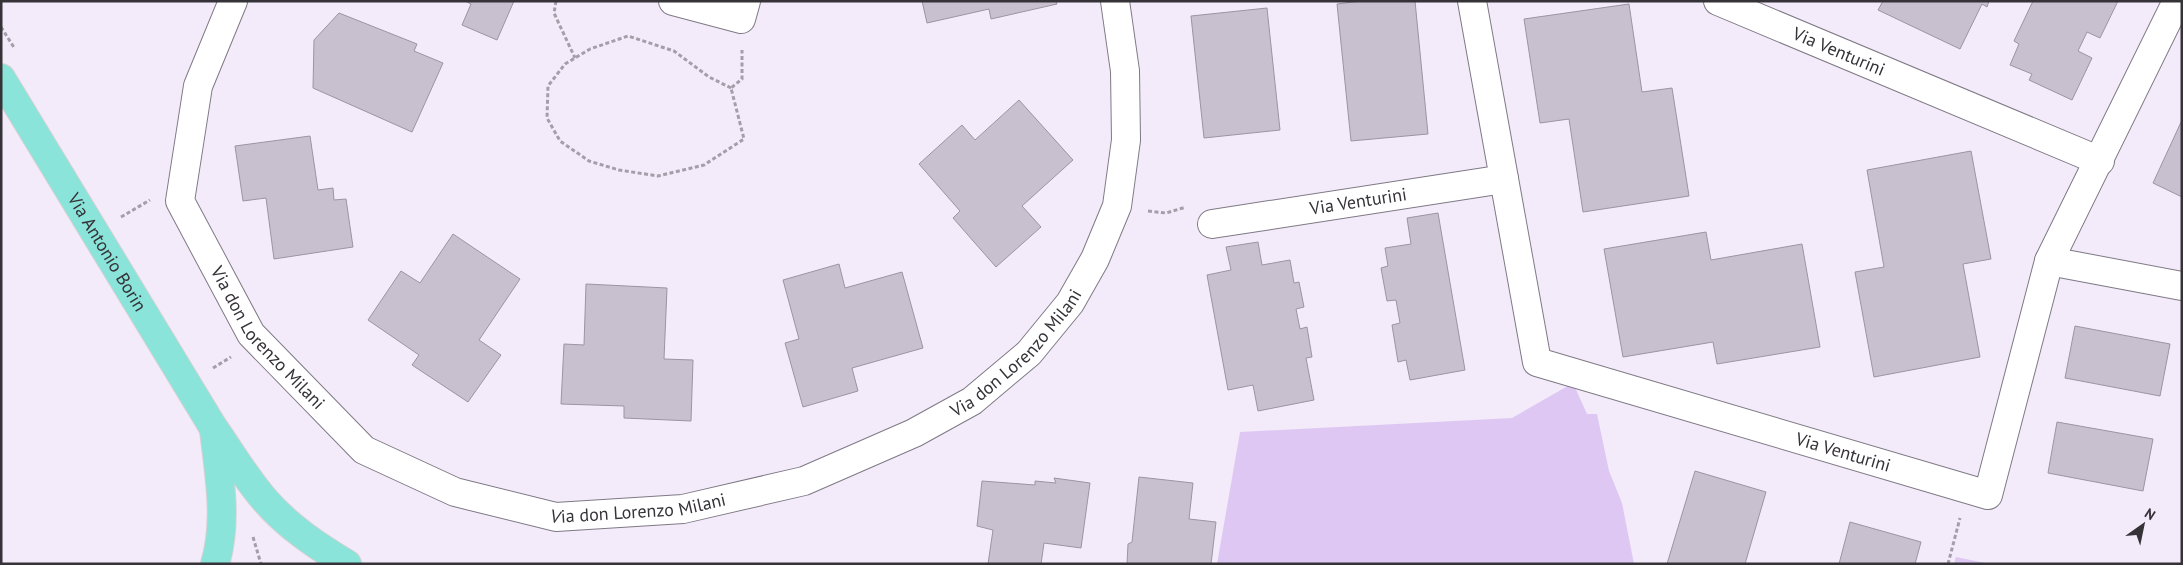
<svg xmlns="http://www.w3.org/2000/svg" width="2183" height="565" viewBox="0 0 2183 565" font-family="'PT Sans',sans-serif">
<rect width="100%" height="100%" fill="#f3ebfa"/>
<!-- green -->
<g fill="#dfc7f3">
<path d="M1573,383L1587,414H1597L1609,471L1622,503L1634,564H1217L1240,432L1512,418Z"/>
<path d="M1956,557L1990,564H1954Z"/>
</g>
<!-- building -->
<g fill="#c8c0ce" stroke="#9b94a1">
<path d="M465,1H514L497,40L462,25L471,4Z"/>
<path d="M922,1H1056L1057,4L991,19L989,9L927,23Z"/>
<path d="M1361,1H1415L1428,134L1351,141L1337,4Z"/>
<path d="M1883,1H1989L1987,7L1982,4L1960,49L1878,10Z"/>
<path d="M2033,1H2118L2100,38L2087,32L2078,51L2092,58L2072,100L2029,80L2032,74L2010,65L2019,44L2014,41Z"/>
<path d="M1629,4L1642,92L1672,88L1689,196L1583,212L1569,119L1540,123L1524,19Z"/>
<path d="M1267,8L1280,130L1204,138L1191,16Z"/>
<path d="M339,13L417,44L414,51L443,63L412,132L313,88L314,40Z"/>
<path d="M1019,100L1073,160L1022,206L1041,227L996,267L953,218L960,211L919,164L962,125L975,140Z"/>
<path d="M2182,120V197L2153,183Z"/>
<path d="M310,136L318,190L333,188L334,200L346,199L353,247L274,259L266,198L243,201L235,146Z"/>
<path d="M1971,151L1991,259L1963,264L1980,357L1874,377L1855,272L1884,267L1867,170Z"/>
<path d="M1438,213L1465,370L1410,380L1406,360L1398,362L1392,325L1400,323L1396,300L1387,301L1381,268L1388,266L1385,248L1411,244L1407,218Z"/>
<path d="M1706,232L1711,260L1802,244L1820,347L1717,364L1713,342L1623,357L1604,249Z"/>
<path d="M453,234L520,279L479,340L501,355L468,402L412,365L419,355L368,320L401,271L420,283Z"/>
<path d="M1258,242L1262,265L1290,260L1294,283L1299,282L1304,307L1296,309L1300,329L1307,327L1312,357L1306,358L1314,400L1258,411L1253,385L1228,390L1207,275L1231,270L1226,247Z"/>
<path d="M839,264L845,288L902,272L923,348L852,368L858,391L803,407L785,343L799,339L783,280Z"/>
<path d="M586,284L667,288L664,359L693,360L691,421L624,418V406L561,404L564,344L584,345Z"/>
<path d="M2075,326L2170,344L2160,396L2065,378Z"/>
<path d="M2057,422L2153,439L2143,491L2048,473Z"/>
<path d="M1695,471L1766,492L1745,564H1667Z"/>
<path d="M1139,477L1193,483L1189,519L1216,522L1211,564H1127L1128,544L1132,542Z"/>
<path d="M1054,478L1090,483L1081,548L1044,543L1041,564H988L993,530L977,526L982,481L1035,485V481L1056,483Z"/>
<path d="M1850,522L1921,542L1915,564H1839Z"/>
</g>
<g fill="none" stroke-linecap="round" stroke-linejoin="round">
<!-- minor casing -->
<g stroke="#7f7985" stroke-width="30">
<g id="minor">
<path id="s1" d="M233,1L198,86L180,201L251,334L364,450L455,492L556,517L683,509L804,481L914,433L972,401L1029,353L1070,303L1095,259L1117,206L1126,140L1125,71L1115,1"/>
<path d="M673,1L741,19L746,1"/>
<path id="s2" d="M1472,1L1537,362L1988,495L2049,261L2177,1"/>
<path id="s3" d="M1718,1L2100,161"/>
<path id="s4" d="M1212,224L1504,179"/>
<path d="M2049,261L2182,286"/>
</g>
</g>
<!-- major casing -->
<g stroke="#d3d2d3" stroke-width="30">
<g id="major">
<path id="s5" d="M1,78L213,427C230,451 245,477 264,499C287,526 317,546 347,564"/>
<path d="M214,430C219,475 228,520 215,564"/>
</g>
</g>
<!-- path -->
<g stroke="#a49ea9" stroke-width="3" stroke-dasharray="4 2.5" stroke-linecap="butt">
<path d="M556,1L554,13L575,58"/>
<path d="M1,27L15,49"/>
<path d="M731,88L709,77L674,51L628,36L590,49L565,64L548,86L547,118L560,141L589,161L619,170L658,176L704,165L744,139L731,88L742,79V50"/>
<path d="M1148,211L1166,213L1186,207"/>
<path d="M121,217L150,200"/>
<path d="M213,368L231,357"/>
<path d="M253,537L261,564"/>
<path d="M1948,564L1960,518"/>
</g>
<!-- minor -->
<use href="#minor" stroke="#fff" stroke-width="28"/>
<!-- major -->
<use href="#major" stroke="#8ae4d9" stroke-width="28"/>
</g>
<g text-anchor="middle" stroke-width="4" stroke-linejoin="round" paint-order="stroke">
<!-- street labels -->
<g font-size="18" fill="#353238" stroke="#f3ebfa">
<text dy="6" stroke="none"><textPath href="#s3" startOffset="131">Via Venturini</textPath></text>
<text dy="6" stroke="none"><textPath href="#s4" startOffset="148">Via Venturini</textPath></text>
<text dy="6" stroke="none"><textPath href="#s5" startOffset="204">Via Antonio Borin</textPath></text>
<text dy="6" stroke="none"><textPath href="#s1" startOffset="372">Via don Lorenzo Milani</textPath></text>
<text dy="6" stroke="none"><textPath href="#s1" startOffset="1228">Via don Lorenzo Milani</textPath></text>
<text dy="6" stroke="none"><textPath href="#s2" startOffset="686">Via Venturini</textPath></text>
<text dy="6" stroke="none"><textPath href="#s1" startOffset="808">Via don Lorenzo Milani</textPath></text>
</g>
</g>
<!-- border -->
<rect width="2183" height="565" fill="none" stroke="#353238" stroke-width="5"/>
<!-- north arrow -->
<g transform="translate(2143 525) rotate(33)" stroke="#f3ebfa" stroke-width="4" paint-order="stroke">
<path d="M0-4L9 19L0 12L-9 19Z" fill="#353238"/>
<text y="-8" font-size="14" font-weight="bold" text-anchor="middle" fill="#353238">N</text>
</g>
</svg>
